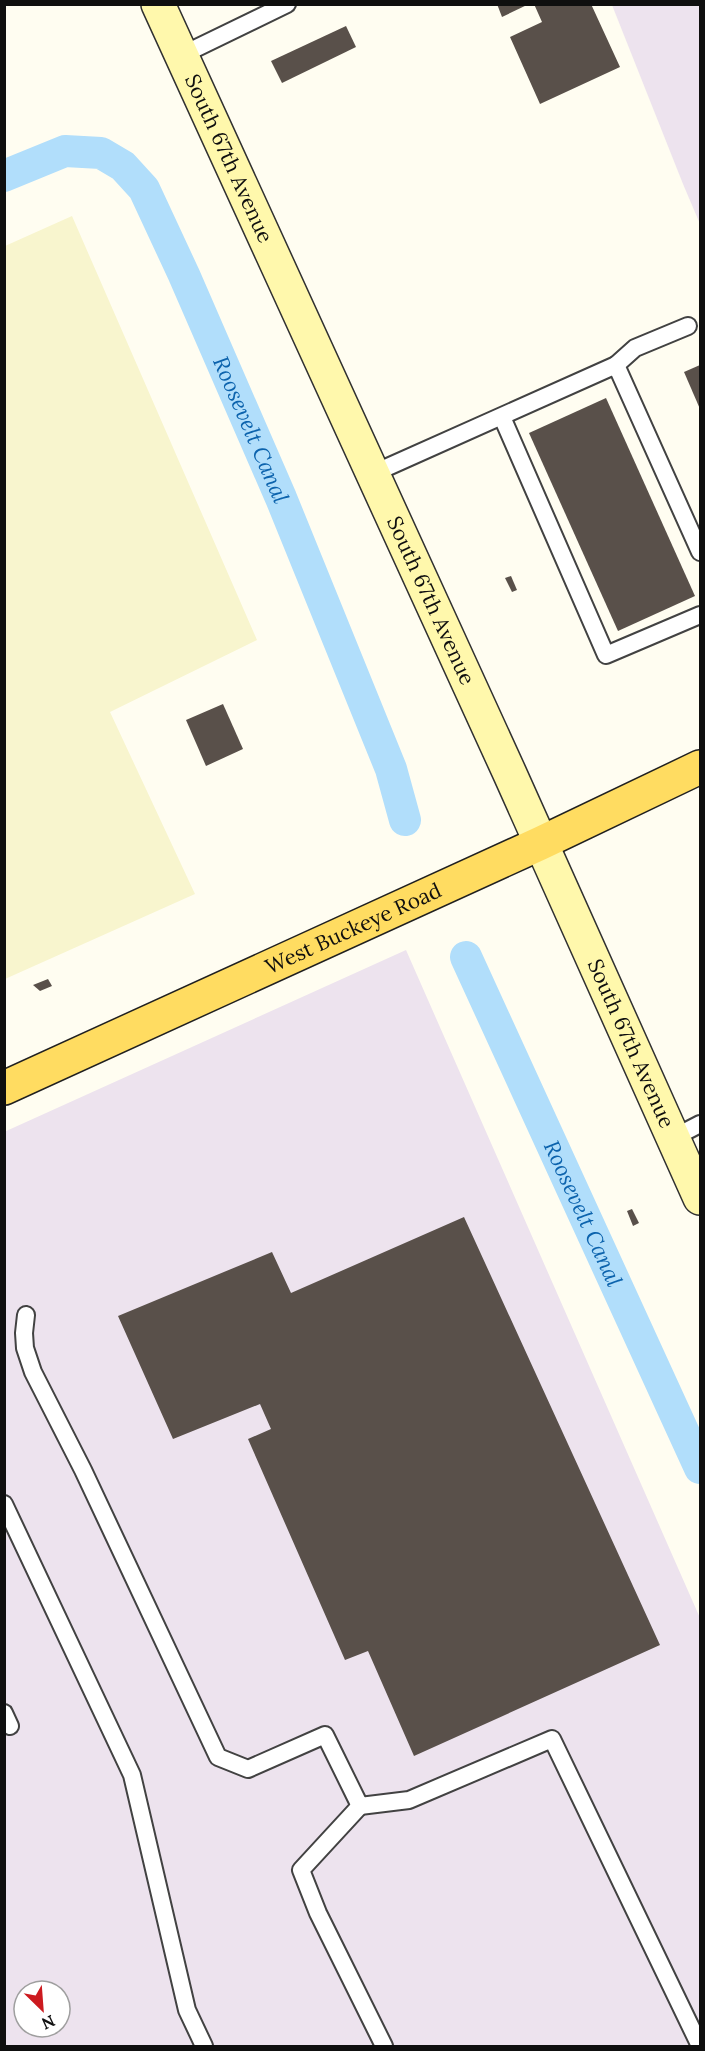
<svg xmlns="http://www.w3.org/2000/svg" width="705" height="2051" viewBox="0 0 705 2051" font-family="Lora,serif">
<rect width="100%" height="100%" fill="#fffdf1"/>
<!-- industrial -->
<g fill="#ede3ee" fill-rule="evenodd">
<path d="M612,5H700V224L683,184Z"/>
<path d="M406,950L700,1618V2046H5L4,1132ZM24,1991H60V2027H24Z"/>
</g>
<!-- farmland -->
<path fill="#f8f5ce" d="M72,216L257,640L110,712L195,894L5,979V246Z"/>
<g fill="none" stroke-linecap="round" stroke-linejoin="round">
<!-- canal -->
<g stroke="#b1defb" stroke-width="32">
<path id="s1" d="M4,176L65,151L101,153L123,166L144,189L184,275L281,498L391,769L405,820"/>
<path id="s2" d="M466,957L700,1468"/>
</g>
</g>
<!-- building -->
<g fill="#59504a">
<path d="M497,4H529L502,17Z"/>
<path d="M534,4H591L620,67L540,104L510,37L542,22Z"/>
<path d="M346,26L356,47L282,83L271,61Z"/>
<path d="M700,365V409L684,372Z"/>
<path d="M606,398L695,596L618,631L529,433Z"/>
<path d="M511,576L517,590L512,592L505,578Z"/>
<path d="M223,704L243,749L206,766L186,720Z"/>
<path d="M48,979L52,986L40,991L33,985Z"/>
<path d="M632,1209L639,1223L633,1226L627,1211Z"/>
<path d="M464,1217L660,1645L414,1756L368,1651L345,1660L248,1439L271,1429L260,1404L173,1439L118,1316L272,1252L291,1293Z"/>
</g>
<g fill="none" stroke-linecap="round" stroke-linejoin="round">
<!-- lane casing -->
<g stroke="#424242" stroke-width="20">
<g id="lane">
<path d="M180,56L287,4"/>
<path d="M616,365L635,348L688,326"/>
<path d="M502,417L606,655L700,615"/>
<path d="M372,474L616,365L700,552"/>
<path d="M673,1138L700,1124"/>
<path d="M26,1315L24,1333L25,1348L33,1372L83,1470L218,1757L248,1769L325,1735L360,1806L409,1800L552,1739L700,2046"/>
<path d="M4,1504L132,1775L187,2010L204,2046"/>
<path d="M4,1713L10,1726"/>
<path d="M360,1806L301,1870L318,1913L384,2046"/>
</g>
</g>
<!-- secondary casing -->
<g stroke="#313131" stroke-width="36">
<g id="secondary">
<path id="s3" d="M158,4L510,774L700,1198"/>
</g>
</g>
<!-- primary casing -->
<g stroke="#202020" stroke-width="36">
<g id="primary">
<path id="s4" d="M4,1088L541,843L700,767"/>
</g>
</g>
<!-- lane -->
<use href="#lane" stroke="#fff" stroke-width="16"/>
<!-- secondary -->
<use href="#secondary" stroke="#fff8ac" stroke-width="33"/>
<!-- primary -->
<use href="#primary" stroke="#ffdc61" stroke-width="33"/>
</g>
<g text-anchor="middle" stroke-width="6" stroke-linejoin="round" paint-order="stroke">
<!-- street labels -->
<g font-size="21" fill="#0f0f0f" stroke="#fff">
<text dy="7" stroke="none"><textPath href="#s3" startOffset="170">South 67th Avenue</textPath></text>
<text dy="7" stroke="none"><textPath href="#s3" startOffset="656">South 67th Avenue</textPath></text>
<text dy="7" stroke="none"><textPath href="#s4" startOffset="384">West Buckeye Road</textPath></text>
<text dy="7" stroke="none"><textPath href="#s3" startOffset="1142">South 67th Avenue</textPath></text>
</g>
<!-- water labels -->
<g font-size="22" font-style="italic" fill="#0c63ad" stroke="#fff">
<text dy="8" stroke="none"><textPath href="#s1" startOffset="422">Roosevelt Canal</textPath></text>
<text dy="8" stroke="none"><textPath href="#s2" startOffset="282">Roosevelt Canal</textPath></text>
</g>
</g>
<!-- border -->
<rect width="705" height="2051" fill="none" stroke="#0f0f0f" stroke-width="12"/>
<!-- north arrow -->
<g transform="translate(42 2009) rotate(155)"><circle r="28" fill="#ffffff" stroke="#9f9f9f" stroke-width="1.5"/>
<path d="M0-4.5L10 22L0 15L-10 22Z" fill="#cc1a1f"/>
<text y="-9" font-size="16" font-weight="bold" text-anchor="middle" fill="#0f0f0f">N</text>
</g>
</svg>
